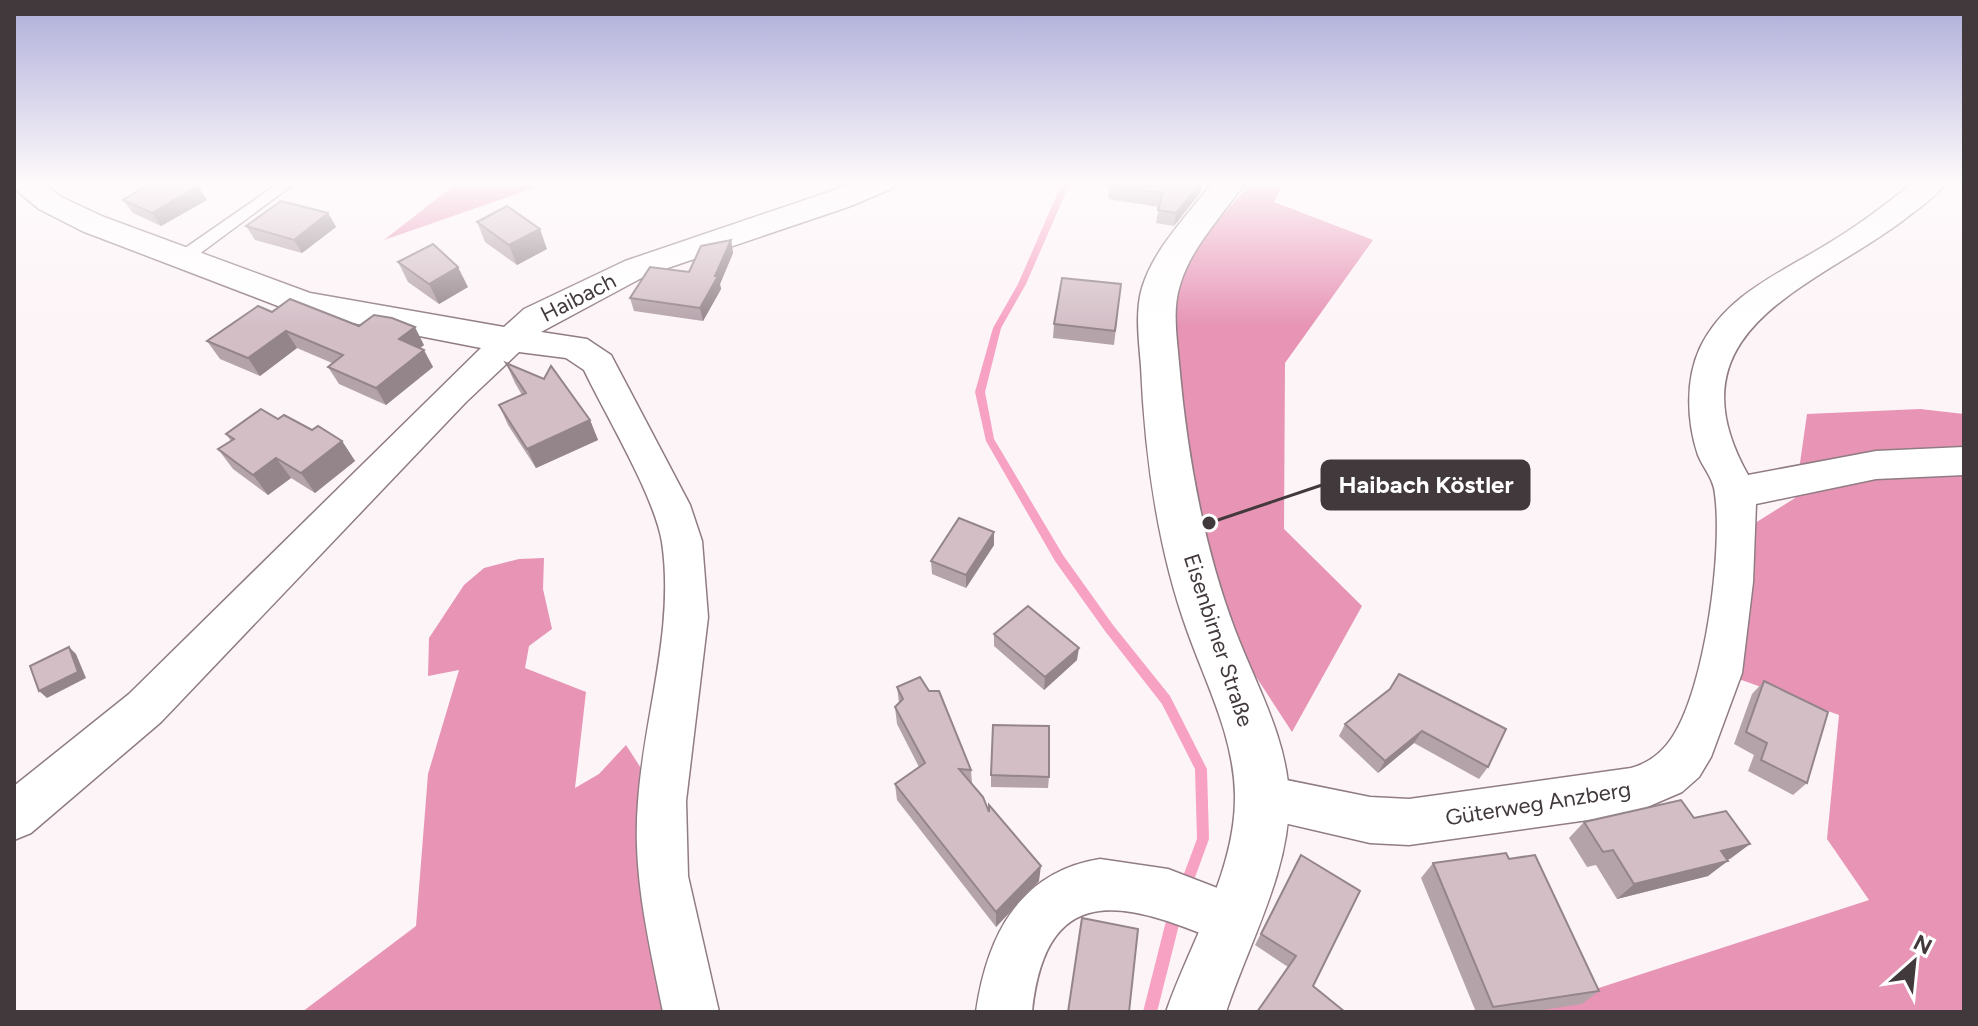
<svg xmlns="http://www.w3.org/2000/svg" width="1978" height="1026" viewBox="0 0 1978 1026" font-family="Figtree,sans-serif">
<rect width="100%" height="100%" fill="#fdf4f7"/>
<!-- forest -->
<g fill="#e794b5">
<path d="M457,183H548L384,240Z"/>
<path d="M1251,183H1284L1274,202L1373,240L1285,363L1284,529L1362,606L1292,732L1227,632L1187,500L1168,300L1197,245Z"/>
<path d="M1920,409L1964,414V1012H1525L1869,900L1827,839L1839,715L1722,673L1744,530L1795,498L1807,414Z"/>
<path d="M544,558L543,589L552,629L529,646L525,668L586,692L575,788L599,774L626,745L657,793L701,1012H302L416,926L428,774L459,670L428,676L429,638L464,585L484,568L519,559Z"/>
</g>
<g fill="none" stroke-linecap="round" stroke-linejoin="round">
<!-- stream -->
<g fill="#f7a2c3" fill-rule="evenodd">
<path d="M1062,183H1070L1026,284L1001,328L985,392L994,439L1063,555L1113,625L1170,696L1207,769L1209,839L1190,891L1185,893L1180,891L1179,887L1197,839L1195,769L1162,704L1105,631L1055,561L986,441L975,392L993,328L1018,284Z"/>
<path d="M1175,906L1180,908L1182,913L1157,1012H1143L1168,913L1170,908Z"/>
</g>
<!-- lane casing -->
<g stroke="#907c83" stroke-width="3">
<path id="lane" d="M279,183H295L187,263H175V255Z"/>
</g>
<!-- street casing -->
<g stroke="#907c83" stroke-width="3">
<g id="street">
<path d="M14,183H44L61,197L104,217L310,293L504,327L524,309L625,261L855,183H895L891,189L848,207L647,275L541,332L587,339L611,355L690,505L702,541L708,617L686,801L688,876L719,1012H663C649,942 632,874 638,802C644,715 675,629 662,542C654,495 606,416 584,370L566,358L519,352L466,402L161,722L31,833L14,840V786L129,694L481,348L291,311L82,231L39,209L15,189Z"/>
<path d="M1913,183H1946C1936,197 1919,208 1905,219C1814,288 1666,329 1748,475L1876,451L1964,447V475L1876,479L1756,504L1753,582L1742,673L1711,757L1699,777L1682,792L1631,814L1409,845L1370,843L1245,814L1238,798L1245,782L1262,775L1370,797L1409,799L1631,768C1649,763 1663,752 1673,736C1705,687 1723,551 1715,494C1714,479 1703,468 1698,455C1687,422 1685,380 1700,348C1726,294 1781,273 1829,243C1859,225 1886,204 1913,183Z"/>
<path d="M1100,859L1168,869L1251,901L1258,920L1251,939L1232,946C1137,907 1047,869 1032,1012H976C987,936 1019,872 1100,859Z"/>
</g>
</g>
<!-- secondary casing -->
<g stroke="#907c83" stroke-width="3">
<path id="secondary" d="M1212,183H1245C1223,215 1191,247 1180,285C1172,310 1177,338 1179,363C1187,454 1203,545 1235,630C1256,685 1287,738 1289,797C1290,872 1249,942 1226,1012H1166C1190,942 1236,871 1235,795C1234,737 1207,686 1188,633C1157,548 1145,456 1141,366C1139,341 1135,312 1142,288C1154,248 1188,215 1212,183Z"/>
</g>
<!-- lane -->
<use href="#lane" fill="#fff" fill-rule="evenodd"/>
<!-- street -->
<use href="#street" fill="#fff" fill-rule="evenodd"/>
<!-- secondary -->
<use href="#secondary" fill="#fff" fill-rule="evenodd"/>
</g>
<!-- wall -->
<g fill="#b5a3aa">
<path d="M1109,185L1200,193L1174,226L1156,223L1159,207L1108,199Z"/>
<path d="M198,186L207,200L161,226L133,213L123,200Z"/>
<path d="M328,213L336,227L302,253L255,240L246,226Z"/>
<path d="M477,222L547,249L517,265L485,242Z"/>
<path d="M731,240L733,253L720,284L721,289L703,321L634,311L630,298L689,272Z"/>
<path d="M398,262L468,287L439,304L408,282Z"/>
<path d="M1121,284L1114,345L1053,338L1054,324Z"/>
<path d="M272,312L359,326L424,345L420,348L433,367L386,405L339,384L328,367L332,363L297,348L260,376L220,359L207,341Z"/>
<path d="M506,363L590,420L598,440L536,468L508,425L499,405L522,395L515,383Z"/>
<path d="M278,419L342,441L355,461L315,493L291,478L268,495L233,469L218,449L231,441L226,434Z"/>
<path d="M994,532V545L966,588L932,574L931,561Z"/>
<path d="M994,634L1077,660L1044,690L994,646Z"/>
<path d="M1764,681L1807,783L1793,795L1748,771L1754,755L1734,744L1752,694Z"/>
<path d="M897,687L971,770L972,784L989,812L1039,881L996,927L897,800L895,784L919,767L897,724L895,707L899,703Z"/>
<path d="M1390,689L1488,767L1479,779L1414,743L1378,773L1339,736L1345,724Z"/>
<path d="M991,775L1049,777L1048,788L991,787Z"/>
<path d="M1694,818L1750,844L1727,860L1708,876L1617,899L1596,865L1587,867L1569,838L1584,822Z"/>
<path d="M1301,855L1313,986L1288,967L1255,945Z"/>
<path d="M1509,859L1599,991L1582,1004L1529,1012H1476L1421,878L1433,863Z"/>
</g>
<!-- shaded-wall -->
<g fill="#94858b">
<path d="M1200,183H1203L1200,193L1174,226L1176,213Z"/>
<path d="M198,186L207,200L161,226L152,213Z"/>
<path d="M328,213L336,227L302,253L294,240Z"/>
<path d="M540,229L547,249L517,265L509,245Z"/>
<path d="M731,240L733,253L720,284L721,289L703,321L700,308Z"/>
<path d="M458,267L468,287L439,304L429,284Z"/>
<path d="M415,327L424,345L409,357L399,339Z"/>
<path d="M286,331L297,348L260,376L248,358Z"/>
<path d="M424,350L433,367L386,405L376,388Z"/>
<path d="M590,420L598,440L536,468L527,449Z"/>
<path d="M342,441L355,461L315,493L301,473Z"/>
<path d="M276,458L291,478L268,495L253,475Z"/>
<path d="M994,532V545L966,588V575Z"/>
<path d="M69,647L76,654L86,678L47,698L39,691Z"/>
<path d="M1079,648L1077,660L1044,690L1045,677Z"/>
<path d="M1422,731L1414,743L1378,773L1385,761Z"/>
<path d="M1750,844L1730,859L1701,867L1721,851Z"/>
<path d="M1728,861L1708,876L1617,899L1634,884Z"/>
<path d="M1041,866L1039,881L996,927V912Z"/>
</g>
<!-- building -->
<g fill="#d3bec6" stroke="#94858b" stroke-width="2">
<path d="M152,183H189L198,186L152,213L123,200Z"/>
<path d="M1110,183H1200L1176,213L1158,210L1163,193L1109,185Z"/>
<path d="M281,201L328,213L294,240L246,226Z"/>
<path d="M507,206L540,229L509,245L477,222Z"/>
<path d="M731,240L715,276H718L700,308L630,298L650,267L689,272L701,246Z"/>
<path d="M433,244L458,267L429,284L398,262Z"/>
<path d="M1062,278L1121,284L1115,331L1054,324Z"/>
<path d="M290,299L359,326L374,315L392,318L415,327L399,339L424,350L376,388L328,367L343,355L286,331L248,358L207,341L258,306L272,312Z"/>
<path d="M506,363L544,379L551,366L590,420L527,449L499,405L526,393Z"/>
<path d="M261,409L278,419L284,415L312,430L318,426L342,441L301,473L276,458L253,475L218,449L234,439L226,434Z"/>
<path d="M959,518L994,532L966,575L931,561Z"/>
<path d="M1028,606L1079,648L1045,677L994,634Z"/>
<path d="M69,647L78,672L39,691L30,666Z"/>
<path d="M1399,674L1506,729L1488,767L1422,731L1385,761L1345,724L1390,689Z"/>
<path d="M920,677L929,691H939L971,770L959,769L983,797L989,812V805L1041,866L996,912L895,784L925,763L895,707L903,699L897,687Z"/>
<path d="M1764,681L1828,712L1807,783L1761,760L1767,743L1746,732Z"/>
<path d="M993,725L1049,726V777L991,775Z"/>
<path d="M1681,800L1694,818L1726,811L1750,844L1721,851L1728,861L1634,884L1613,850L1603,852L1584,822Z"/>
<path d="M1506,853L1509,859L1535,855L1599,991L1493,1007L1433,863Z"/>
<path d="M1301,855L1360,891L1313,986L1345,1012H1257L1296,956L1261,934Z"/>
<path d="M1082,918L1138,929L1129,1012H1068Z"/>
</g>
<!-- sky -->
<linearGradient id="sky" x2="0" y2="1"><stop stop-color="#aeadd9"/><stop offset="0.56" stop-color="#fefafb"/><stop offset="1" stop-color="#fefafb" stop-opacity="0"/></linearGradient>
<rect width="1978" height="326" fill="url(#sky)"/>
<g text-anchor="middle" stroke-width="6" stroke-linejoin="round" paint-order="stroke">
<!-- street labels -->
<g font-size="22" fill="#42393c" stroke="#fff">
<text transform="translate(578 297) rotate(-27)" y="8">Haibach</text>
<text transform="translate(1219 640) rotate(72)" y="8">Eisenbirner Straße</text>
<text transform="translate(1538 803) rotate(-9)" y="8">Güterweg Anzberg</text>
</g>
</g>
<!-- callouts -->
<path fill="none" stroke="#42393c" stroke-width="3" d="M1209 523L1322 485"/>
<circle fill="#42393c" stroke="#fff" stroke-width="3" cx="1209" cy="523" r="8"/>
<rect fill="#42393c" stroke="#42393c" stroke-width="3" x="1322" y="461" width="207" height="48" rx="8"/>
<g font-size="24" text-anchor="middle" font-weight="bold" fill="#fff">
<text x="1426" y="493">Haibach Köstler</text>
</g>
<!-- border -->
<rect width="1978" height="1026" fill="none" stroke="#42393c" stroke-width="32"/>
<!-- north arrow -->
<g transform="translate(1914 962) rotate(27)" stroke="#ffffff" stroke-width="6" paint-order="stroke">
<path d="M0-6L14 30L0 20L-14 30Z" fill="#42393c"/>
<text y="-12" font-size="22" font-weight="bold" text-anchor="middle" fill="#42393c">N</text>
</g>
</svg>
